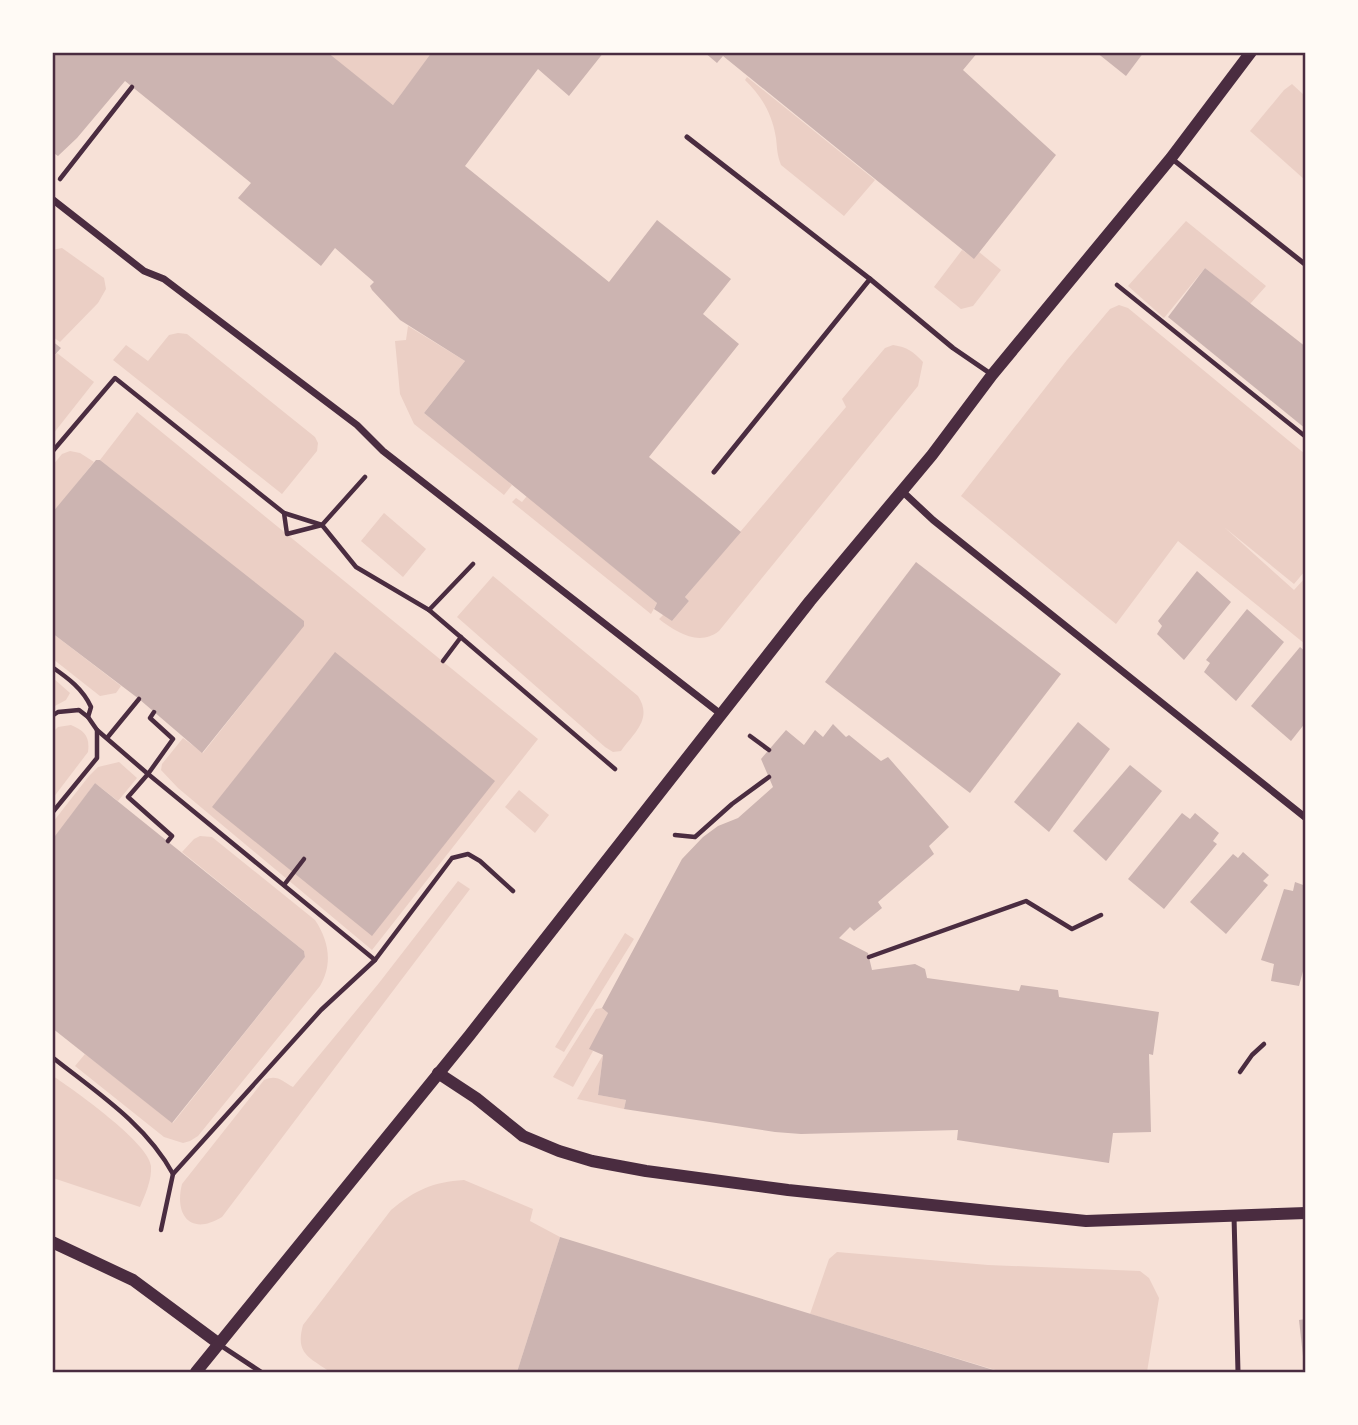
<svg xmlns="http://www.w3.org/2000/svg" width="1358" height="1425" viewBox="0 0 1358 1425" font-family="Signika,sans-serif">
<rect width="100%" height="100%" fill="#f7e1d7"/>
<!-- green -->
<g fill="#ebcfc5">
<path d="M327,53H432L393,105Z"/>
<path d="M747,77L875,180L844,216L781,165C777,155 777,147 776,138C772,113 762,97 745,80Z"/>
<path d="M1292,84L1305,96V180L1250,131L1284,90Z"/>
<path d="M1186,221L1266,286L1250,304L1205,268L1164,318L1128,286Z"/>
<path d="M62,248L104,278L106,289L98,303L60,342L53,337L52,250Z"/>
<path d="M962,250L974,258L979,252L1001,270L973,306L961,309L934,287Z"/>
<path d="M1119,305L1128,308L1305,454V571L1294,584L1224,527L1294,590L1305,578V644L1178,541L1116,624L961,496L1067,360L1110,309Z"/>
<path d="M408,326L465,361L424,413L512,485L504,495L414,424L400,394L395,341L406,340Z"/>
<path d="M178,333L187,334L315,437L318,443L317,451L282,494L113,360L126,345L148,361L169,335Z"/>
<path d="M893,345C907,347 914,352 923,362L918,386L719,631C699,647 676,632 659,619L664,614L672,621L689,601L685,597L846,407L842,399L885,348Z"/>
<path d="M57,353L94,382L53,434V358Z"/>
<path d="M137,412L538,739L372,950L178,788L161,770L162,764L183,738L203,753L303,626L100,460Z"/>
<path d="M70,451L80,453L94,462L53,513V465L62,454Z"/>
<path d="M527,496L657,603L651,614L512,502L516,498L522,502Z"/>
<path d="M384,513L426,549L403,577L361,541Z"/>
<path d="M493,576L638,696C653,719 634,733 621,751L613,752L605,747L457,617Z"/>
<path d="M52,633L121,686L116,693L100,696L53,659Z"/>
<path d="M53,678L70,693L66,700L53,707Z"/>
<path d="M71,725C85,731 90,737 88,752L53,798V732L58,727Z"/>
<path d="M119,762L137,778L118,801L95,783L53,840V822L89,776L98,767Z"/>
<path d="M519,790L549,815L535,833L505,807Z"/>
<path d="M200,836L212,837L315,920C329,941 333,964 320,986L198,1136L190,1141L183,1143L164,1137L75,1066L85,1054L173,1123L305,957L304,951L182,852L194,839Z"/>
<path d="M458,881L470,889L222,1217C191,1236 174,1216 182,1184L264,1080C277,1074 282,1081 293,1087L379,983Z"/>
<path d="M625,933L634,939L564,1052L555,1047Z"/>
<path d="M602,1008L608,1013L590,1049L593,1051L573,1087L553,1077L596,1009Z"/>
<path d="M603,1055L598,1095L626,1100L624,1109L577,1099Z"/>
<path d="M53,1076C74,1090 149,1143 151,1166C152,1180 145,1195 140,1207L53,1178Z"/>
<path d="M464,1180L533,1209L530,1221L560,1237L517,1372H330C309,1357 295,1354 303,1325L391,1210C415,1190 433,1182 464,1180Z"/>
<path d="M837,1252L988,1265L1140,1271L1149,1278L1159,1298L1147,1372H1002L810,1314L829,1259Z"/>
</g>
<!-- building -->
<g fill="#ccb4b1">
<path d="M52,52H327L393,105L432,52H604L569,96L538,69L465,166L609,282L657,220L731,279L703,314L739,344L649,457L741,532L685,597L689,601L672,621L654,609L657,603L424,413L465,361L400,320L372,290L370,286L374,282L335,248L321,266L238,198L251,183L125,81L77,138L58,156L52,152Z"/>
<path d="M704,52H978L963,70L1056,155L974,259L723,56L717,63Z"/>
<path d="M1096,52H1144L1126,76Z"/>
<path d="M1205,268L1306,347V429L1168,317Z"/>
<path d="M52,341L61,348L52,358Z"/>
<path d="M96,460H100L304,621V626L202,753L139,699L52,633V513Z"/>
<path d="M916,562L1061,674L970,793L825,682Z"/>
<path d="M1197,571L1231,602L1184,660L1157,634L1162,626L1158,621Z"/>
<path d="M1247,609L1284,642L1236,701L1204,672L1210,663L1206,660Z"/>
<path d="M1300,647L1306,652V722L1291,741L1251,706Z"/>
<path d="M335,652L495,781L372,936L212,807Z"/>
<path d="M1078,722L1110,749L1049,832L1014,802Z"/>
<path d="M833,724L846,737L849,735L881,761L888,757L949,827L929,846L934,854L878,902L882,908L854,931L850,927L839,938L868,953L872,970L915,964L925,969L927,978L1019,991L1021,985L1058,990L1059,997L1159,1012L1153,1055L1149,1054L1151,1132L1113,1133L1109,1163L957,1140L958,1130L801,1134L775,1132L624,1109L626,1100L598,1095L603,1055L589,1049L608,1013L602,1008L682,859L703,837L718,826L738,818L773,787L761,759L786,730L804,745L815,730L823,737Z"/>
<path d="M1130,765L1162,791L1106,861L1073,831Z"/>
<path d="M95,783L304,951L305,957L172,1123L52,1028V840Z"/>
<path d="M1182,813L1190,819L1195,813L1219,833L1213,841L1217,844L1164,909L1128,879Z"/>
<path d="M1243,852L1269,875L1263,881L1268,885L1226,934L1190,902L1233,854L1238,858Z"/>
<path d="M1295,882L1306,886V960L1299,986L1271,981L1274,964L1261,960L1284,889L1293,891Z"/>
<path d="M560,1237L1000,1372H517Z"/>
<path d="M1306,1319V1364L1304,1365L1299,1320Z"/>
</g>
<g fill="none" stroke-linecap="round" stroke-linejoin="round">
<!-- path -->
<g stroke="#4a2c40" stroke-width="4.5">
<path d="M60,179L132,87"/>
<path d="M1117,285L1306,437"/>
<path d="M52,452L115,378L284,513L322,525L356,567L429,610"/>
<path d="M284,513L287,534L322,525L365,477"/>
<path d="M473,564L429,610L615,769"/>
<path d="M443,661L461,637"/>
<path d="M52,667C68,678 83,689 91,707L88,717"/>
<path d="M154,712L150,718L173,739L148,774L375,960L321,1010L173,1174"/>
<path d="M52,716L58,712L79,710L88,717L97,730V758L52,813"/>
<path d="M97,730L148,774L128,797L172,836L168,841"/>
<path d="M750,736L769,750"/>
<path d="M107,738L139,699"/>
<path d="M675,835L695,837L732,804L769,777"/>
<path d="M284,885L304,859"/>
<path d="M869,957L1026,901L1072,929L1101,915"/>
<path d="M375,960L452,858L468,854L480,861L513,891"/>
<path d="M52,1057C96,1092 146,1124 173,1174L161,1230"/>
<path d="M1240,1072L1252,1055L1264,1044"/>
</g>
<!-- service -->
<g stroke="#4a2c40" stroke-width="5">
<path d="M687,137L870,279L953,348L991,374"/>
<path d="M1171,158L1306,265"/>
<path d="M714,472L870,279"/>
<path d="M1234,1216L1238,1372"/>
<path d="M220,1345L261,1372"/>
</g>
<!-- minor -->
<g stroke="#4a2c40" stroke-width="7">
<path d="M52,199L144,271L164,279L357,425L383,451L722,715"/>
<path d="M902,491L933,520L1306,818"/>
</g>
<!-- tertiary -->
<g stroke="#4a2c40" stroke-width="12">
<path d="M438,1073L476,1098L523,1136L559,1151L592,1161L646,1171L788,1190L1086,1221L1306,1213"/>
<path d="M52,1242L133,1280L218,1343"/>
<path d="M196,1372L469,1036L810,601L932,455L992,375L1171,158L1251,52"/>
</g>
</g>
<!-- border -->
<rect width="1358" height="1425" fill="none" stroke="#fffaf5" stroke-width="108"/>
<rect x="54" y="54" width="1250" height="1317" fill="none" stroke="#4a2c40" stroke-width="2.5"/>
</svg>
